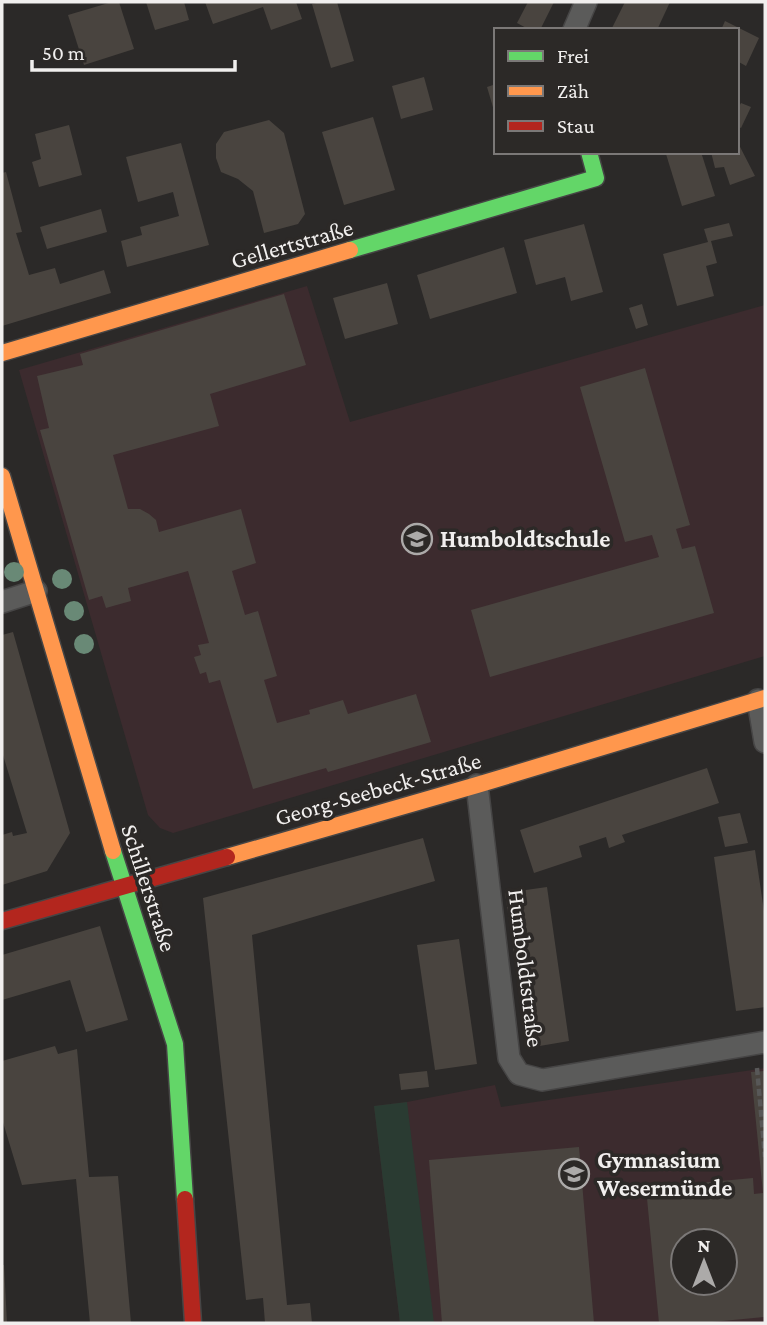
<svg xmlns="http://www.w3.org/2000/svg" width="767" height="1325" viewBox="0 0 767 1325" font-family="'Crimson Pro',serif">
<rect width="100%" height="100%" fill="#2b2928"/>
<!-- education -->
<g fill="#3c2b2e" fill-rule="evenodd">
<path d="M307,286L350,422L765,305V656L173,833L160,828L148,815L19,370Z"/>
<path d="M765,1068V1323H400L374,1106L407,1102L495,1085L501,1107ZM683,1241H725V1283H683Z"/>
</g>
<!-- green -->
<path fill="#2a3b32" d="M407,1102L434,1323H400L374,1106Z"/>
<!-- building -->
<g fill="#49443f" fill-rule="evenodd">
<path d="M112,2H119L134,49L84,65L68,15Z"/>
<path d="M146,2H184L189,20L155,30Z"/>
<path d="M205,2H296L302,19L271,30L263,7L213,24Z"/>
<path d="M321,2H337L354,61L331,68L312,4Z"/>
<path d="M528,2H554L540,30H530L517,23Z"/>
<path d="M625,2H670L657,30H611Z"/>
<path d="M725,21L759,38L746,66L737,61V30H721Z"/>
<path d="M424,77L433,110L401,119L392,86Z"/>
<path d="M496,84V114H495L487,87Z"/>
<path d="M741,103L751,107L741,128L737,126V110Z"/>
<path d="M373,117L395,190L344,205L322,132Z"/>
<path d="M269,120L284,133L305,214L298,224L264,233L253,191L238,179L221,172L216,158V144L224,132Z"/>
<path d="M69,125L82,175L39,187L32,162L41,159L35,134Z"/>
<path d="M737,141L755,176L730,185L724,167L715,168L711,152H737Z"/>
<path d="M181,143L209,245L127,267L121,241L142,235L140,227L179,216L173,192L138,202L126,157Z"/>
<path d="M672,152H701L715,196L682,206L666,154Z"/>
<path d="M6,172L22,232L16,233L29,275L55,268L60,284L104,270L111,293L2,326V173Z"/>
<path d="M101,209L107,232L47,249L40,227Z"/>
<path d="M729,223L733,236L711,241L717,263L706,266L714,296L677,306L663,254L708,242L704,229Z"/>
<path d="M584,224L603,292L571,301L565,277L536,285L524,240Z"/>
<path d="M504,247L517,293L430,319L417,275Z"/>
<path d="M387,283L398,324L345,339L333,298Z"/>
<path d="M284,294L306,365L210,394L219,426L113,455L128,509H140L149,514L156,520L159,532L241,509L256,563L232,571L245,615L258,611L277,676L264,680L277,723L310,714L309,710L343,700L348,714L416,694L431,742L328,772L326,768L253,789L220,680L209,683L206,672L200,674L194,657L201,655L198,645L209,643L188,571L128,588L131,601L113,606L106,608L102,596L89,600L40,430L49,428L37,376L83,365L80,354Z"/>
<path d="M642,304L648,325L636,329L629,308Z"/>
<path d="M645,368L690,525L676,529L682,549L695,546L714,613L490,677L471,610L659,557L652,535L625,542L580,387Z"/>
<path d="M13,632L70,833L47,871L2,885V835L12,832L13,836L27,833L2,752V635Z"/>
<path d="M707,768L719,803L622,835L625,842L609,848L606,837L579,846L582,857L534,873L520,830Z"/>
<path d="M740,813L748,843L725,847L718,817Z"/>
<path d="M423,838L435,881L252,935L287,1305L310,1303L312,1323H265L263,1298L246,1300L203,898Z"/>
<path d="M755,850L765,918V1007L736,1011L714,857Z"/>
<path d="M547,887L569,1041L528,1048L505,893Z"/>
<path d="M100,926L128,1020L86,1032L70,980L2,1000V955Z"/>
<path d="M459,939L477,1064L435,1070L417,945Z"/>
<path d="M55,1046L58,1054L77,1049L89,1177L118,1176L131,1323H90L76,1179L22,1185L2,1119V1061Z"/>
<path d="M427,1071L429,1087L401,1090L399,1074Z"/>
<path d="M764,1071L765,1317L702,1323H659L646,1188L753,1178L754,1194L763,1193L751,1072ZM683,1241H725V1283H683Z"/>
<path d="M579,1147L594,1323H442L429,1160Z"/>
<path d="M2,1265H4L7,1323H2Z"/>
</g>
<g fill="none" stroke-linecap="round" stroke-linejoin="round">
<!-- street casing -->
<g stroke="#464545" stroke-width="24">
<g id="street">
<path d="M574,30L586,2"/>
<path d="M2,602L36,591"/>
<path d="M758,700L765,742"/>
<path d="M477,785L509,1058L519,1074L542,1080L765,1042"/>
</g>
</g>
<!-- fast casing -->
<g stroke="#464545" stroke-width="19">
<g id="fast">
<path d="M350,250L596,178L589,152"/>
<path d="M113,851L175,1044L185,1199"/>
</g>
</g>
<!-- slow casing -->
<g stroke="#464545" stroke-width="19">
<g id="slow">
<path d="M2,353L350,250"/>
<path d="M2,476L113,851"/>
<path d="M227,857L477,785L765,698"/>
</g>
</g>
<!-- jam casing -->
<g stroke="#464545" stroke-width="19">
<g id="jam">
<path d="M2,921L227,857"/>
<path d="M185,1199L193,1323"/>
</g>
</g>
<!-- path -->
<path stroke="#585858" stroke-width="4.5" stroke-dasharray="7 3.5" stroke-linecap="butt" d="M757,1068L765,1157"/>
<!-- street -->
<use href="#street" stroke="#5b5b5a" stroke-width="21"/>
<!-- fast -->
<use href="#fast" stroke="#63d668" stroke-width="16"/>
<!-- slow -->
<use href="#slow" stroke="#ff974d" stroke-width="16"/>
<!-- jam -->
<use href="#jam" stroke="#b3261e" stroke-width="16"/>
</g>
<!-- trees -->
<g fill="#698976">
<circle cx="14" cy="572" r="10"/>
<circle cx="62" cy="579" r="10"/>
<circle cx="74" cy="611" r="10"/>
<circle cx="84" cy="644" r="10"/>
</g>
<!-- icons -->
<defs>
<g id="school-ring" transform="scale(1.575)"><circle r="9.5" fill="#2c2927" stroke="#acaaa9" stroke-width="1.5"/><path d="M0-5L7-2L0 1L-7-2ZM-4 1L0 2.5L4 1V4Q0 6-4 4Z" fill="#acaaa9"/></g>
</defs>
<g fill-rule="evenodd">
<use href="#school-ring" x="417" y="539"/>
<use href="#school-ring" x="574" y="1174"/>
</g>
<g text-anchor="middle" stroke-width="7" stroke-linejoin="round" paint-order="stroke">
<!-- street labels -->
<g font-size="24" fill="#f1efee" stroke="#2c2927">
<text transform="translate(292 244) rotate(-16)" y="8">Gellertstraße</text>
<text transform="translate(378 789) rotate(-16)" y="8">Georg-Seebeck-Straße</text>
<text transform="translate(149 888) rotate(72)" y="8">Schillerstraße</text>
<text transform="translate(526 968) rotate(83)" y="8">Humboldtstraße</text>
</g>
<!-- poi labels -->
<g font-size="24" font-weight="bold" fill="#f1efee" stroke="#2c2927" text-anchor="start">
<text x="440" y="547">Humboldtschule</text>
<text x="597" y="1168">Gymnasium<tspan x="597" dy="28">Wesermünde</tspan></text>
</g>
</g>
<!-- border -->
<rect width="767" height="1325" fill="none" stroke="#f1efee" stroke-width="7"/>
<!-- legend -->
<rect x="494" y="28" width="245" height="126" fill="#2c2927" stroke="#7b7877" stroke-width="2"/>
<rect x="508" y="51" width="35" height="10" fill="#63d668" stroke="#7b7877" stroke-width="2"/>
<text x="557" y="63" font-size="21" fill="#f1efee">Frei</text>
<rect x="508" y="86" width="35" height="10" fill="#ff974d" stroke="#7b7877" stroke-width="2"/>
<text x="557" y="98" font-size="21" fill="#f1efee">Zäh</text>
<rect x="508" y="121" width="35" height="10" fill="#b3261e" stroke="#7b7877" stroke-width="2"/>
<text x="557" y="133" font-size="21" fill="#f1efee">Stau</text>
<!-- north arrow -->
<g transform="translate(704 1262)"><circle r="33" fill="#2c2927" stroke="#7b7877" stroke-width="2"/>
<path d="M0-5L12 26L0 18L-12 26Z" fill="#acaaa9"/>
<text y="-10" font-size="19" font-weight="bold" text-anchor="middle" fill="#f1efee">N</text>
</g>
<!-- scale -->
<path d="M32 60v10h203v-10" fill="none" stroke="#f1efee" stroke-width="3.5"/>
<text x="42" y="60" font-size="21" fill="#f1efee" stroke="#2c2927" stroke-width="5" paint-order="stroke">50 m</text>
</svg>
